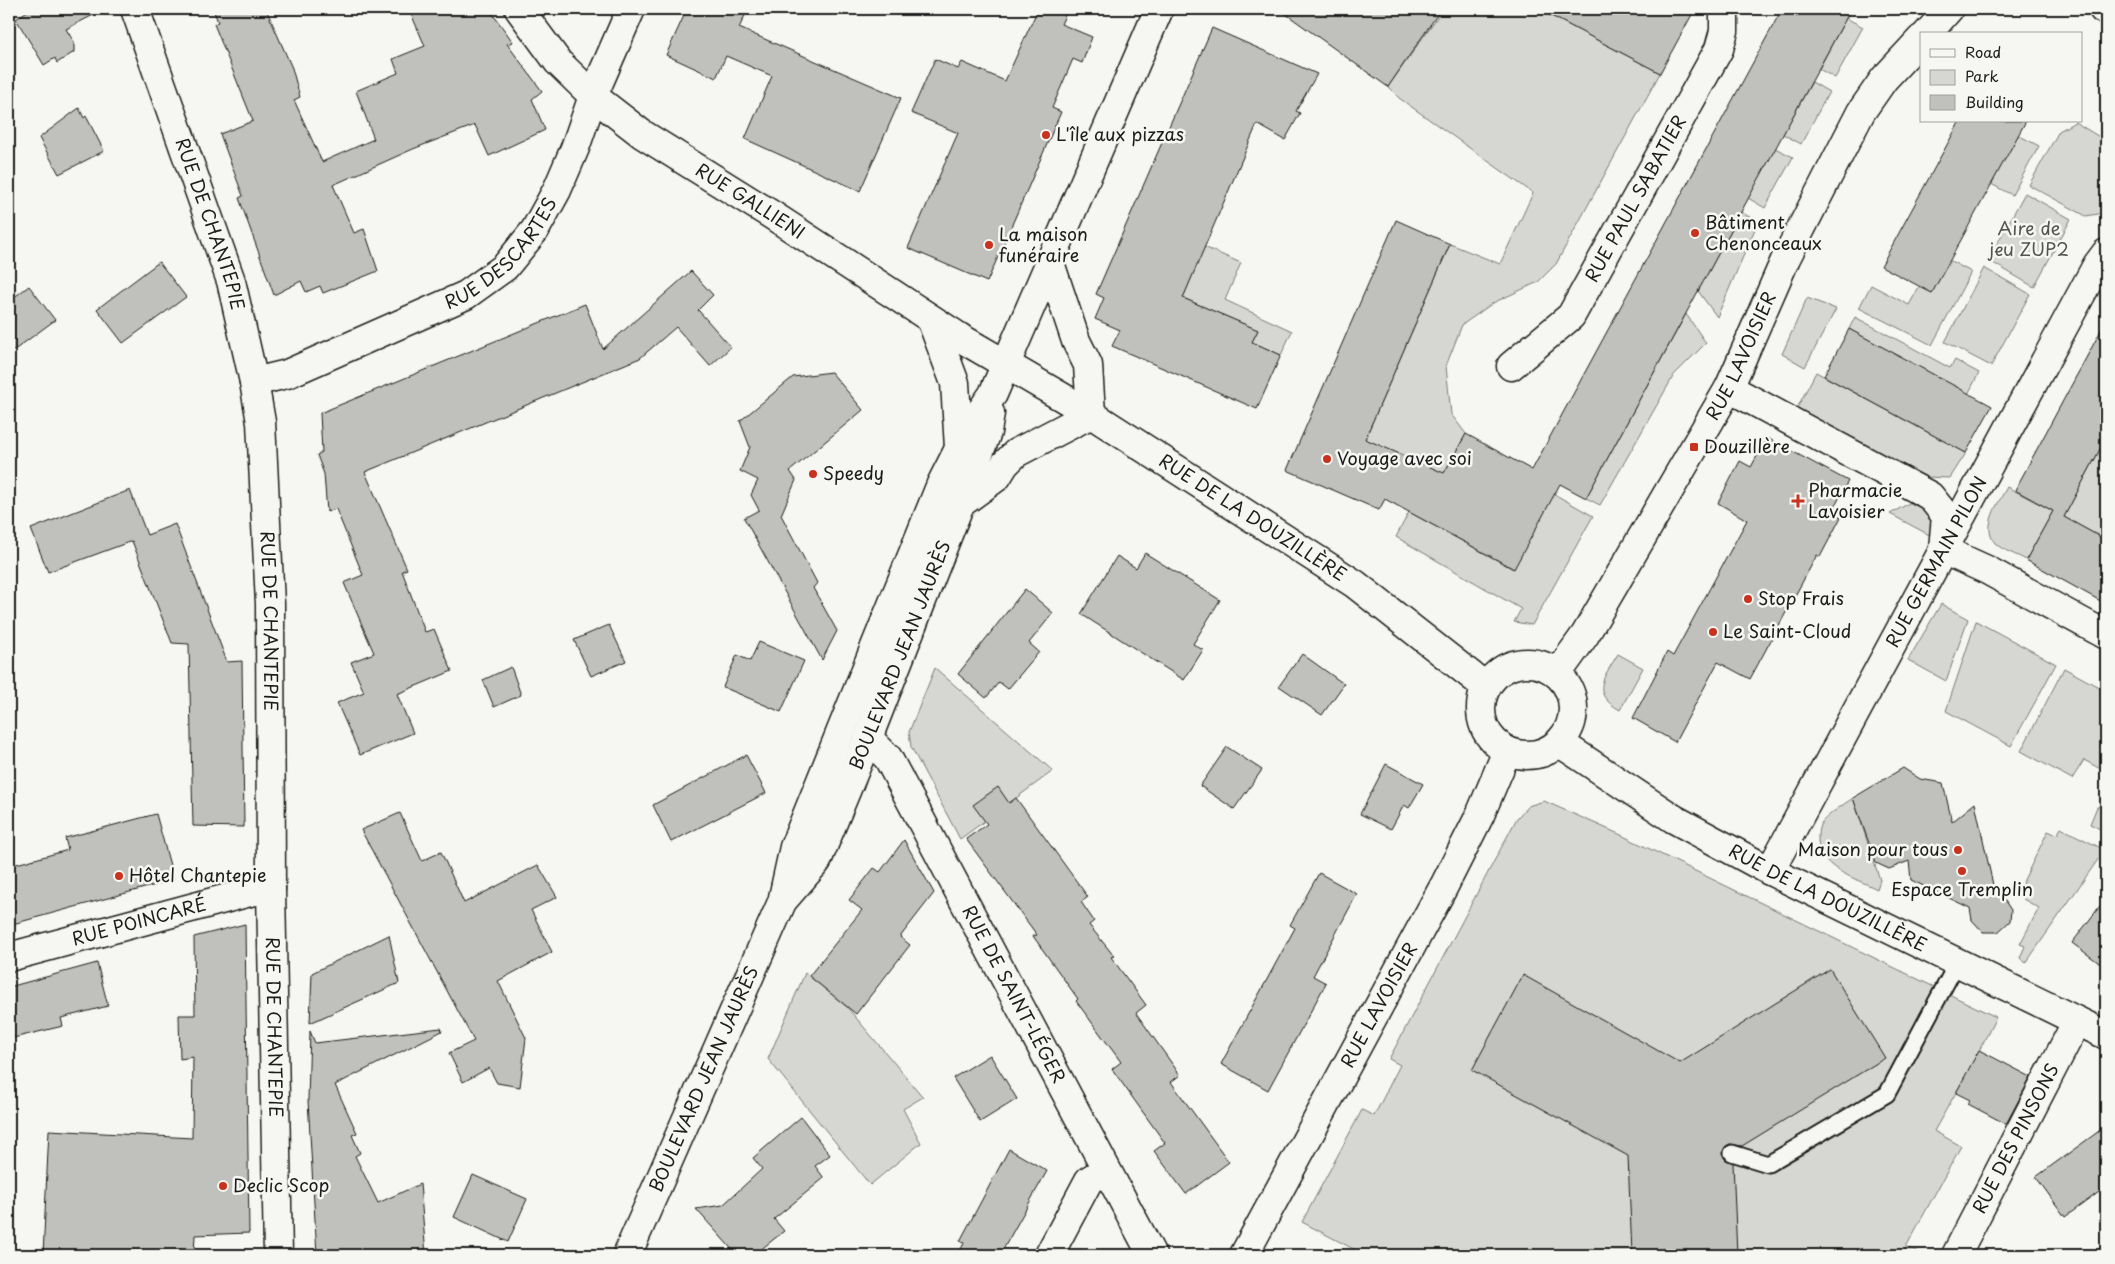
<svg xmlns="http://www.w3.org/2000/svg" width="2115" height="1264" viewBox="0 0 2115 1264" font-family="'Playpen Sans',sans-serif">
<rect width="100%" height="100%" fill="#f6f6f2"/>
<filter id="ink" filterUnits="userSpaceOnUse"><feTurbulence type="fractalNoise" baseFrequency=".02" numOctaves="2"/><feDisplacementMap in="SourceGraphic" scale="10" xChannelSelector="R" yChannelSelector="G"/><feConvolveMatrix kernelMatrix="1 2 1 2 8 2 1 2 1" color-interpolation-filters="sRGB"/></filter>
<g filter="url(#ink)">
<!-- green -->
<g fill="#d6d6d2" stroke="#797977">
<path d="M1443,9H1538L1660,73L1556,264L1538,282L1493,303L1462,325L1446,366L1451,414L1466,434L1443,475L1365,439L1450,244L1500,264L1533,193L1399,98L1388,87Z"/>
<path d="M1846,18L1863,27L1835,78L1819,69Z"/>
<path d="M1812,82L1829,92L1801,144L1783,134Z"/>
<path d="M2075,122L2106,141V209L2104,213L2086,216L2029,185L2059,131Z"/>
<path d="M2018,135L2039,146L2012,195L1991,184Z"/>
<path d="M1775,148L1793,157L1765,208L1748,198Z"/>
<path d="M2025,193L2071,219L2034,287L1988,260Z"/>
<path d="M1741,212L1758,222L1717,317L1698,291Z"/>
<path d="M1204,247L1241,263L1225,300L1292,331L1281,355L1252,342L1258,330L1183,298Z"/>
<path d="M1949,260L1971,272L1932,345L1859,308L1871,285L1909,305L1919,287L1932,293Z"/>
<path d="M1984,268L2030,294L1991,366L1945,342Z"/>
<path d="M1807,298L1836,309L1805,367L1782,354Z"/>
<path d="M1686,314L1706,343L1674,375L1600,505L1586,498Z"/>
<path d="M1855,317L1950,368L1955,360L1979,373L1968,394L1849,329Z"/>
<path d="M1816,372L1966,453L1950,478L1926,477L1797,408Z"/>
<path d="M2106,438V540L2064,517Z"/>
<path d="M2007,487L2053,511L2026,560C2018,555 2001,550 1995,543C1981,526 1999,502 2007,487Z"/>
<path d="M1554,494L1593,516L1532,625L1514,622L1521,609L1396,537L1409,512L1513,569Z"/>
<path d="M1911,502L1932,508L1937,539L1890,514Z"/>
<path d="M1941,604L1968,619L1946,681L1908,660Z"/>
<path d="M1976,621L2056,664L2011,746L1946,711Z"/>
<path d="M1618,654L1643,668L1620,710C1589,693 1604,677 1618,654Z"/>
<path d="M935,668L1053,771L960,839L911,747L909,732Z"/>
<path d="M2064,668L2106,691V772L2084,760L2072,779L2021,751Z"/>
<path d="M1853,798L1880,880L1877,889C1853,877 1816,868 1818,836C1818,832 1819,825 1822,822C1830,813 1843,805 1853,798Z"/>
<path d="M1544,801L1619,834L1996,1017L1974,1061L1934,1131L1961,1146L1906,1247L1927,1255H1365L1302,1222L1362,1110L1374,1116L1400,1065L1389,1059L1517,818L1528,806Z"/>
<path d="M2106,805V832L2090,824L2097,807Z"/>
<path d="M2061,828L2105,850L2106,848V861L2099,858L2026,963L2020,958L2025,946L2020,944L2039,908L2023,899L2028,890L2021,886L2048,831L2057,835Z"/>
<path d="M805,973L846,1006L923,1097L903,1109L921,1143L870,1185L768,1059Z"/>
</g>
<!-- building -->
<g fill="#c0c0bd" stroke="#1c1c1c">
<path d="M30,9H105L66,29L74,42V52L57,63L55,58L44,65L16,19Z"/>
<path d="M213,9H266L292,68L300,97L294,100L322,162L374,139L356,91L398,73L393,59L425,46L409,9H489L513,42L507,44L542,91L532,99L545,130L489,156L475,125L413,149L333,185L354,233L364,229L378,271L323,293L320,286L306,292L301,281L274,295L239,198L243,196L220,134L253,121L214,24L218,22Z"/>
<path d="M687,9H748L739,28L901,98L860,191L745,139L772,76L726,56L716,78L666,55Z"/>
<path d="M1038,9H1068L1061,24L1092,37L1082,63L1073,59L1052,108L1061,112L987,282L908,248L958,133L911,113L935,59L958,69L962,62L1005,81Z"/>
<path d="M1279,9H1441L1388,87Z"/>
<path d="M1538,9H1695L1660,73Z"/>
<path d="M1782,9H1851L1586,498L1560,484L1514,569L1385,499L1379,510L1287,470L1396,220L1450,244L1365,439L1444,473L1466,434L1532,470Z"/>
<path d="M1212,28L1317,74L1296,111L1300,113L1285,140L1257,124L1183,298L1258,330L1252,342L1281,355L1257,409L1112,346L1120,330L1095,319L1104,298L1096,294Z"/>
<path d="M79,108L84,118L86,116L104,151L59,174L39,138Z"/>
<path d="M1960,121H2026L1932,293L1881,266Z"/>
<path d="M159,262L186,297L123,343L97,309Z"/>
<path d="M691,271L713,295L698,310L731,347L710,366L676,327L640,358L365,472L407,569L402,571L425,632L434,629L452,671L397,694L413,733L360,755L337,703L364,692L351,662L374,653L344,583L363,575L336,509L327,512L324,474L317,455L322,452L320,413L585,304L603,349Z"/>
<path d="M29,286L55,320L9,354V301Z"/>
<path d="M2106,321V438L2064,517L2106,540V604L2026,560L2053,511L2015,490Z"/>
<path d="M1849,329L1992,406L1966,453L1824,376Z"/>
<path d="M831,372L863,410L790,471L796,480L781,515L817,583L813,588L837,631L822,660L744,518L759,510L751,495L758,480L740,471L750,447L740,421L793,377Z"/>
<path d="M1767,438L1848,481L1832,512L1841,517L1820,557L1817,555L1750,679L1718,662L1675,742L1633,718L1667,652L1673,656L1747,520L1718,503L1740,461L1751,467Z"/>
<path d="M130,490L147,535L175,524L227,662L242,661L244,827L193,826L189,644L172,643L132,541L48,572L31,529Z"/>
<path d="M1145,553L1220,600L1193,644L1203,650L1184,680L1081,614L1117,556L1136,568Z"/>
<path d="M1025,589L1053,613L1029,643L1039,652L1008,689L999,682L986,698L958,674Z"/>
<path d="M609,625L626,661L591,676L574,640Z"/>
<path d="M759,642L804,661L781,712L723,687L737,655L750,661Z"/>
<path d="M1302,654L1344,684L1322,715L1279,686Z"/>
<path d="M511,667L521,695L494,707L483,680Z"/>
<path d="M1227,747L1262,770L1234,809L1200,786Z"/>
<path d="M746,755L766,793L671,842L653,805Z"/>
<path d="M1386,764L1423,784L1409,808L1404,805L1391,829L1360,814Z"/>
<path d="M1903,768L1920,779L1943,783L1952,822L1975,803L1995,894L2005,901L2011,910L2010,921L1998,932H1983L1972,920L1970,908L1911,880L1909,861L1889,869L1876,863L1853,798Z"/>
<path d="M998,787L1009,803L1016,798L1088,897L1081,902L1094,921L1089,925L1114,956L1111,957L1146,1005L1136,1013L1180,1075L1171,1082L1229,1162L1186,1194L1154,1151L1165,1143L1112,1069L1121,1062L1076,1001L1078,999L1033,936L1037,935L966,839L987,824L973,805Z"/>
<path d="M400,813L422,861L441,852L464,903L538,865L557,897L531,910L552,952L498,981L526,1038L520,1087L497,1083L489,1068L463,1082L449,1053L474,1041L361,830Z"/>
<path d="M156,814L174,880L9,925V866L68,850L65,838Z"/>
<path d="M904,840L934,893L900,937L910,945L856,1014L809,976L862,910L849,900L874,868L880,872Z"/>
<path d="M1319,873L1357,894L1313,976L1326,983L1268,1090L1221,1064L1295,928L1290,925Z"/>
<path d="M2106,898V968L2072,943Z"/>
<path d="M245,924L249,1233L195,1235L194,1255H43L49,1130L192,1138L193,1057L180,1059L179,1015H195L194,937Z"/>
<path d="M389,935L399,983L310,1023L312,973Z"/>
<path d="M97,963L108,1006L61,1018L63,1026L9,1039V987Z"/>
<path d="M1830,969L1885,1058L1742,1146L1730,1144L1725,1147L1723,1156L1726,1160L1733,1163L1737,1255H1632L1628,1156L1472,1070L1523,975L1680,1063Z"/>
<path d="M441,1028L442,1031L335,1085L357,1133L352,1135L360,1153L355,1156L378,1203L420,1184L426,1255H317L308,1100L310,1031L315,1043Z"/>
<path d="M1979,1050L2031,1077L2006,1124L1968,1104L1970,1100L1956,1093Z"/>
<path d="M990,1055L1017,1099L980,1122L953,1078Z"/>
<path d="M801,1117L830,1155L815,1166L824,1178L774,1219L784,1231L754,1255H737L696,1209L723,1205L762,1169L753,1158Z"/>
<path d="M2106,1126V1187L2065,1217L2036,1177Z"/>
<path d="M1009,1149L1047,1171L1000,1255H958L964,1243L960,1241Z"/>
<path d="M473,1175L527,1199L508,1242L454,1217Z"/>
</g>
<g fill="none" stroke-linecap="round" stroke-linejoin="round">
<!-- lane casing -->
<g stroke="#1c1c1c" stroke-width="19">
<path id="lane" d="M1732,1153L1768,1164L1887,1094L1957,963"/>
</g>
<!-- street casing -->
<g stroke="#1c1c1c" stroke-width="31">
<g id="street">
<path id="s1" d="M519,9L558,62L593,96L642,134L772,215L959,337L1091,414L1355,584L1486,687"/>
<path d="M2103,9L2106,10"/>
<path d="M1927,34L1949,9"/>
<path d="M1050,263L1076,341L1088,365L1091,414"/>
<path d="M931,319L955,383L959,448"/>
<path id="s2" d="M1511,366L1571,316L1719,49L1724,31V9"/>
<path id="s3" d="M254,382L287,374L466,295L505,267L535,230L557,190L575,148L593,96L631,9"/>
<path d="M1729,388L1930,496L1946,516L1943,549"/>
<path d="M960,504L997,477L1005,464L1016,453L1091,414"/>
<path d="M1943,550L1987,570L2106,635"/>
<circle cx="1527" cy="709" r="46"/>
<path id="s4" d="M1557,674L1585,635L1729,388L1786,258L1861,112L1884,79L1921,39"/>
<path id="s5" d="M868,738L888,758L1152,1255"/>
<path id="s6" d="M1560,743L1674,819L1770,871L2106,1035"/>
<path id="s7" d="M1770,871L2097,265L2106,253"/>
<path id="s8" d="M9,957L250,892L271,889"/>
<path d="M1049,1255L1089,1180L1106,1170"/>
<path id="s9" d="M1244,1255L1444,886L1480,815L1507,751"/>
<path id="s10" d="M1956,1255L2077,1021"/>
</g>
</g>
<!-- secondary casing -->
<g stroke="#1c1c1c" stroke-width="31">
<g id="secondary">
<path id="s11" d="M135,9L231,281L254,382L261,422L270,604L271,889L278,1255"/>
</g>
</g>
<!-- primary casing -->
<g stroke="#1c1c1c" stroke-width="31">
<g id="primary">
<path id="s12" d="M785,898L817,861L868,738L960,504L987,432L990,413"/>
<path id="s13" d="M627,1255L782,902L794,847L941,484L970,427L993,394L1159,9"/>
</g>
</g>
<!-- lane -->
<use href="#lane" stroke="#f6f6f2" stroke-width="15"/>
<!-- street -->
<use href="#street" stroke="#f6f6f2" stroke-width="28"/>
<!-- secondary -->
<use href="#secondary" stroke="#f6f6f2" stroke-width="28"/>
<!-- primary -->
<use href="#primary" stroke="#f6f6f2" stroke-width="28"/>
</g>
</g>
<!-- markers -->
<g fill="#c8321e" stroke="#f6f6f2" stroke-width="2">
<circle cx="1046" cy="135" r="5"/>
<circle cx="1695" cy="233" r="5"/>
<circle cx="989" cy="245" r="5"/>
<rect x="1689" y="442" width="10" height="10" rx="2.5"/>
<circle cx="1327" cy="459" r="5"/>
<circle cx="813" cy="474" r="5"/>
<path d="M1795.5 493.5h5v5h5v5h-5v5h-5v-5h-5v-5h5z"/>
<circle cx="1748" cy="599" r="5"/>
<circle cx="1713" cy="632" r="5"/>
<circle cx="1958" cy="850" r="5"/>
<circle cx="1962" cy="871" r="5"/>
<circle cx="119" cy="876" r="5"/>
<circle cx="223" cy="1186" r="5"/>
</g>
<g text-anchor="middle" stroke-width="5" stroke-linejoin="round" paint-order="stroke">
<!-- poi labels -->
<g font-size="18" fill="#1c1c1c" stroke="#f6f6f2" text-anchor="start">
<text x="1056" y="141">L'île aux pizzas</text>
<text x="1705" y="229">Bâtiment<tspan x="1705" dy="21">Chenonceaux</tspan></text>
<text x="999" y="241">La maison<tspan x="999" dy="21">funéraire</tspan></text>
<text x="1704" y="453">Douzillère</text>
<text x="1337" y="465">Voyage avec soi</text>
<text x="823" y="480">Speedy</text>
<text x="1808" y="497">Pharmacie<tspan x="1808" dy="21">Lavoisier</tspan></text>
<text x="1758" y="605">Stop Frais</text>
<text x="1723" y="638">Le Saint-Cloud</text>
<text x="1948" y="856" text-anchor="end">Maison pour tous</text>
<text x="129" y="882">Hôtel Chantepie</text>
<text x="1962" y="896" text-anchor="middle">Espace Tremplin</text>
<text x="233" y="1192">Declic Scop</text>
</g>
<!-- street labels -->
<g font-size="18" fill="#1c1c1c" stroke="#f6f6f2">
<text dy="6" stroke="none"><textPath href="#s2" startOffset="212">RUE PAUL SABATIER</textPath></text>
<text dy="6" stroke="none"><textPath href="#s1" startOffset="304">RUE GALLIENI</textPath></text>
<text dy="6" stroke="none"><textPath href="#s11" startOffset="228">RUE DE CHANTEPIE</textPath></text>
<text dy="6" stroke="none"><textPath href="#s3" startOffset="284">RUE DESCARTES</textPath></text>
<text dy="6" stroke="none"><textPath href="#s4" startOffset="368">RUE LAVOISIER</textPath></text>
<text dy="6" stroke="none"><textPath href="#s1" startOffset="898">RUE DE LA DOUZILLÈRE</textPath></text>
<text dy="6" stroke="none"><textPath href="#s7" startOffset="351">RUE GERMAIN PILON</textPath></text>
<text dy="6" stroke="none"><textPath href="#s11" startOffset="632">RUE DE CHANTEPIE</textPath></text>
<text dy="6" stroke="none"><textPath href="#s12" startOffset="271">BOULEVARD JEAN JAURÈS</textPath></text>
<text dy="6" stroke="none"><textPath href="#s6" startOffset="310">RUE DE LA DOUZILLÈRE</textPath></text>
<text dy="6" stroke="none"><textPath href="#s8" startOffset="135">RUE POINCARÉ</textPath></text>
<text dy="6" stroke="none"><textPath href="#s5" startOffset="296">RUE DE SAINT-LÉGER</textPath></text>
<text dy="6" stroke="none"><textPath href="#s9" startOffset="284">RUE LAVOISIER</textPath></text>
<text dy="6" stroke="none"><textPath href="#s11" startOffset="1038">RUE DE CHANTEPIE</textPath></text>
<text dy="6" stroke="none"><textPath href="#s13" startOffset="192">BOULEVARD JEAN JAURÈS</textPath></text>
<text dy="6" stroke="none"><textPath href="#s10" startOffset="131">RUE DES PINSONS</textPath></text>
</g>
<!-- park labels -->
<g font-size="18" fill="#545453" stroke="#f6f6f2">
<text x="2029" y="235">Aire de<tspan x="2029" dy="21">jeu ZUP2</tspan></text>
</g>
</g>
<!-- margin -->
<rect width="2115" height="1264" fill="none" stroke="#f6f6f2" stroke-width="30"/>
<rect x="15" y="15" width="2085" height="1234" fill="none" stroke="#1c1c1c" stroke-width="2" filter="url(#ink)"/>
<!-- legend -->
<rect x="1920" y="32" width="162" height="90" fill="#f6f6f2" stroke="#9f9f9c"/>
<rect x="1930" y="49" width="25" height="8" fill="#f6f6f2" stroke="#9f9f9c"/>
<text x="1965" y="58" font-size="15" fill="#1c1c1c">Road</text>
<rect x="1930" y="70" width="25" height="15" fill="#d6d6d2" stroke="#9f9f9c"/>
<text x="1965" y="82" font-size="15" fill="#1c1c1c">Park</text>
<rect x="1930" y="95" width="25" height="15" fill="#c0c0bd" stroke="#9f9f9c"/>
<text x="1965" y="108" font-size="15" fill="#1c1c1c">Building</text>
</svg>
